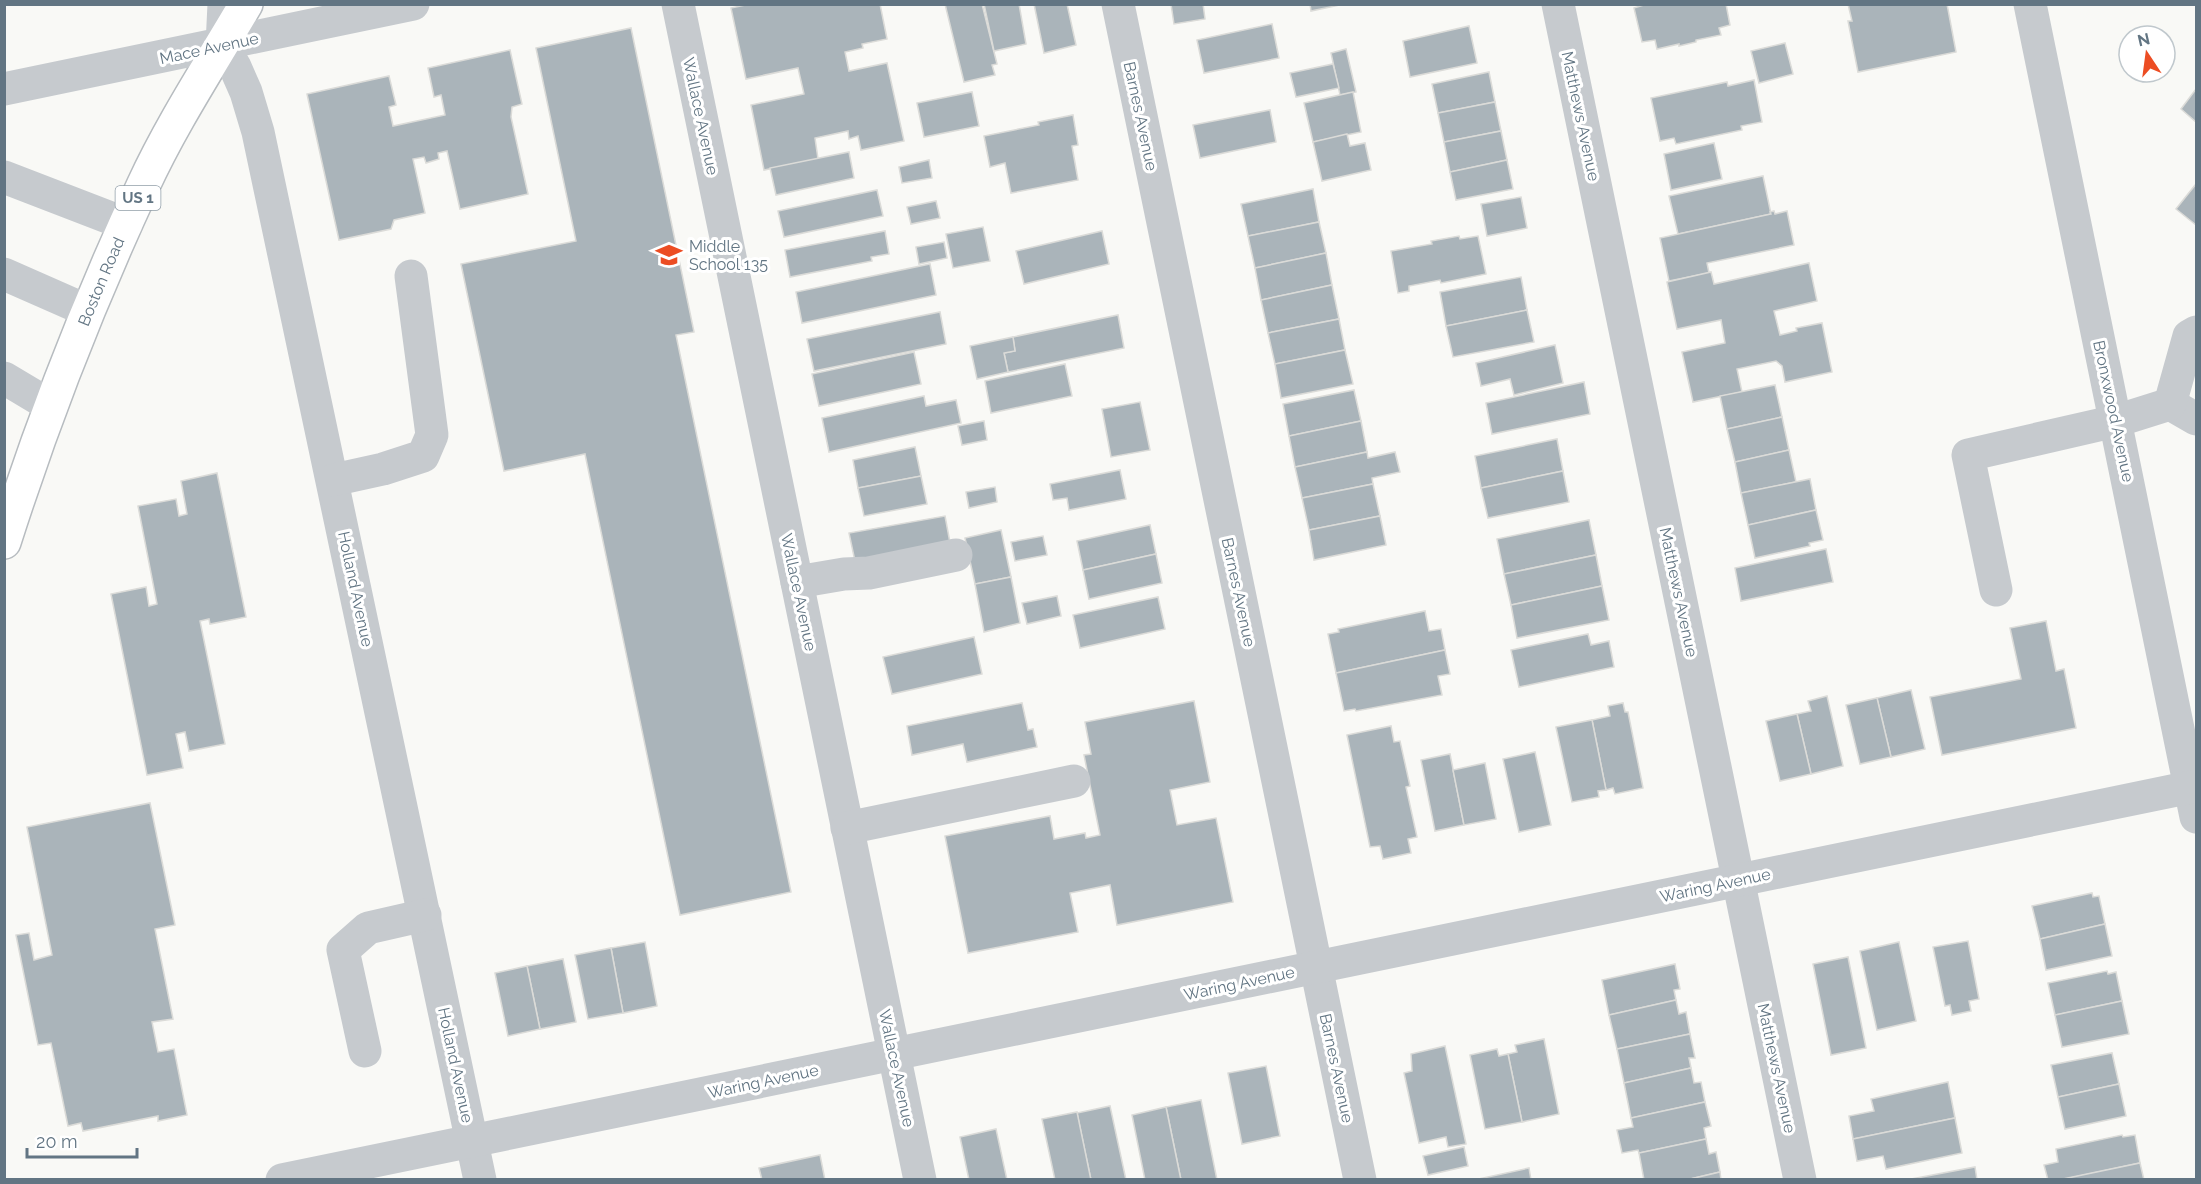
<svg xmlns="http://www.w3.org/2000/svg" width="2201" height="1184" viewBox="0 0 2201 1184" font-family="Raleway,sans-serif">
<rect width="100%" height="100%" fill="#f9f9f6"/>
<!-- building -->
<g fill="#aab4ba" stroke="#dbdbd8" stroke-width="1.5">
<path d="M750,4H880L887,39L862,44L863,48L845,52L849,71L887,63L904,141L861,150L858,136L849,139L848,131L815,138L818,159L764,170L751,105L804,94L798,68L746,79L731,8Z"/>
<path d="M945,4H982L997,64L992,65L995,75L964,82Z"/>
<path d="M984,4H1019L1026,44L994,51Z"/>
<path d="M1034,4H1067L1076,45L1044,53Z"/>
<path d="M1171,4H1203L1205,19L1174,24Z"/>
<path d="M1310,4H1340V5L1311,11Z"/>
<path d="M1647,4H1726L1730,25L1719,28L1721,35L1696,40V42L1679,46V44L1657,49L1655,40L1642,42L1634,8Z"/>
<path d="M1848,4H1947L1956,52L1858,72L1848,21H1852Z"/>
<path d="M1272,24L1279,58L1204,73L1197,40Z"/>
<path d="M1469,26L1477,63L1410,77L1403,41Z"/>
<path d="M631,28L694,332L676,335L791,892L680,915L585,454L504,471L461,264L576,241L536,48Z"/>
<path d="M1785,43L1793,74L1759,83L1751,51Z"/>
<path d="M1346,49L1356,92L1340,95L1331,53Z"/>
<path d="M510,50L522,104L512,107L511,117L528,194L460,209L447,151L438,153L439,159L426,163L424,157L413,159L425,213L394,220L391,229L339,240L307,94L389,76L396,105L389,107L393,126L445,115L441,95L434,97L428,68Z"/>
<path d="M1333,64L1339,88L1296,97L1290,73Z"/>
<path d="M1489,72L1495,102L1438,113L1432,84Z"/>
<path d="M1754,80L1762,122L1741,126L1742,130L1676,144L1674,138L1660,141L1651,98L1727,82L1728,86Z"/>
<path d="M2196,89V122L2181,109Z"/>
<path d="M972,92L979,126L924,137L917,103Z"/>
<path d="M1353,92L1361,132L1313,142L1304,103Z"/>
<path d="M1495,102L1501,131L1444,142L1438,113Z"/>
<path d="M1270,110L1276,142L1200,158L1193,125Z"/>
<path d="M1073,115L1078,145L1072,146L1078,180L1011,193L1005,163L990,167L984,136L1039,125L1038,122Z"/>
<path d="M1501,131L1507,160L1450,172L1444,142Z"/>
<path d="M1347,134L1350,146L1365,143L1371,170L1322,181L1313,142Z"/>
<path d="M1714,143L1722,179L1671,190L1664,154Z"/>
<path d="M849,152L854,178L776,195L770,168Z"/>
<path d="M929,160L932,178L902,183L899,167Z"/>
<path d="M1507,160L1513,189L1456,200L1450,172Z"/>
<path d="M1763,176L1771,214L1678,234L1669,196Z"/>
<path d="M2196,184V225L2176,209Z"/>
<path d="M1313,189L1319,222L1248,236L1241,204Z"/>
<path d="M877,190L883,216L784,237L778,211Z"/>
<path d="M1521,197L1527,228L1487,236L1481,204Z"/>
<path d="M936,201L940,218L911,224L907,207Z"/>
<path d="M1774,211L1775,214L1787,211L1794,245L1707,263L1709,273L1669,281L1660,238L1771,214L1770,212Z"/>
<path d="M1319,222L1326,253L1255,268L1248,236Z"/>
<path d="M983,227L990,261L953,268L946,234Z"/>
<path d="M885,231L889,254L871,257L872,261L790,277L785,250Z"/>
<path d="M1102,231L1109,264L1024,284L1016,251Z"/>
<path d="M1459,236L1460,239L1478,236L1486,274L1441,283L1440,280L1409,286V291L1398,293L1391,251L1432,244L1431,241Z"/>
<path d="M944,242L947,258L919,264L916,247Z"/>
<path d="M1326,253L1332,285L1261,300L1255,268Z"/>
<path d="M1809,263L1817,301L1774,311L1780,335L1797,331L1796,328L1822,323L1832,372L1785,382L1782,366L1776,361L1737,369L1742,392L1693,402L1682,352L1725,343L1721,320L1677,329L1667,282L1711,272L1714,284Z"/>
<path d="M930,264L936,295L802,323L796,292Z"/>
<path d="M1521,277L1527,310L1446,326L1440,292Z"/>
<path d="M1332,285L1339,319L1268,333L1261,300Z"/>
<path d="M1527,310L1534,342L1453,357L1446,326Z"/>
<path d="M940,312L946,344L814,371L807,339Z"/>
<path d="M1118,315L1124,348L1008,372L1004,353L1015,351L1013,337Z"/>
<path d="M1339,319L1345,350L1275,364L1268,333Z"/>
<path d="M1013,337L1015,351L1004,353L1008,372L977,379L970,346Z"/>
<path d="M1555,345L1563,383L1514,395L1510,379L1481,386L1476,363Z"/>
<path d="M1345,350L1353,384L1281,398L1275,364Z"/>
<path d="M914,352L921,384L819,406L812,374Z"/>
<path d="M1065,364L1072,396L991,413L985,381Z"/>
<path d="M1584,382L1590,414L1492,434L1486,403Z"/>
<path d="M1775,385L1782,417L1727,429L1720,396Z"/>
<path d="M1354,390L1361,421L1289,436L1283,404Z"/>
<path d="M924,396L926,406L956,400L961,423L829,452L822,418Z"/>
<path d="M1140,402L1150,450L1111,457L1102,409Z"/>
<path d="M1782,417L1789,450L1735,462L1727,429Z"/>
<path d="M984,421L987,440L962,445L958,426Z"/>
<path d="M1361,421L1367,452L1295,467L1289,436Z"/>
<path d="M1557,439L1563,471L1481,488L1475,456Z"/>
<path d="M915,447L921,476L858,488L853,460Z"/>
<path d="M1789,450L1796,482L1741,493L1735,462Z"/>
<path d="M1367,452L1368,458L1395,452L1400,472L1372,478L1373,484L1302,498L1295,467Z"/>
<path d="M1120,470L1126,499L1069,510L1067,498L1053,500L1050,484Z"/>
<path d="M1563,471L1569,502L1488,518L1481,488Z"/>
<path d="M217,473L246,617L210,624L209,619L200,621L225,744L189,751L185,732L176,734L183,768L147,775L111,594L146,587L149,606L157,604L138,506L176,499L179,516L187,514L181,481Z"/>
<path d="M921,476L927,504L864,516L858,488Z"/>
<path d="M1810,479L1816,510L1748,525L1741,493Z"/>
<path d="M1373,484L1380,516L1309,530L1302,498Z"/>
<path d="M995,487L997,502L969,508L966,492Z"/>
<path d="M1816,510L1823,540L1809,543L1810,546L1755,558L1748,525Z"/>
<path d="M945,516L951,548L856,566L849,533Z"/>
<path d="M1380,516L1386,545L1314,560L1309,530Z"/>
<path d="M1589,520L1596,555L1504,574L1497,539Z"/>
<path d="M1150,525L1156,554L1083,570L1077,541Z"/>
<path d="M1001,530L1011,577L975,584L965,538Z"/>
<path d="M1043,536L1047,555L1015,561L1011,542Z"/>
<path d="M1826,549L1833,582L1741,601L1735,568Z"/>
<path d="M1156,554L1162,583L1089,599L1083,570Z"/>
<path d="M1596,555L1602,586L1511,605L1504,574Z"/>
<path d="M1011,577L1020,623L984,632L975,584Z"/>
<path d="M1602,586L1609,620L1517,638L1511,605Z"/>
<path d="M1057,596L1061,616L1027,624L1022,603Z"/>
<path d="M1158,597L1165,629L1080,648L1073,615Z"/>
<path d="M1425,611L1429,631L1441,629L1445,650L1336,673L1328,634L1339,632L1338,629Z"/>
<path d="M2046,621L2056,671L2064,669L2076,728L1942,755L1930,697L2021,679L2010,628Z"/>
<path d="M1588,634L1591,645L1609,641L1614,667L1519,687L1511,650Z"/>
<path d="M974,637L982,674L892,694L883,657Z"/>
<path d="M1445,650L1450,674L1438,676L1442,695L1356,711L1355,709L1344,711L1336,673Z"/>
<path d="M1911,690L1925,749L1891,757L1877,698Z"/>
<path d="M1827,696L1843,766L1811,774L1797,714L1811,711L1808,701Z"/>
<path d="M1877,698L1891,757L1860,764L1846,705Z"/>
<path d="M1194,701L1210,782L1170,790L1177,825L1216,818L1233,902L1117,925L1110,885L1070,893L1078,932L968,953L945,836L1050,816L1054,839L1085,833L1086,838L1100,835L1084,755L1091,754L1085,722Z"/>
<path d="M1022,703L1028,730L1033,729L1037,747L967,762L963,744L912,755L907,726Z"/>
<path d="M1623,703L1625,712H1628L1643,788L1615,794L1613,788L1606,790L1592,720L1610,716L1608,706Z"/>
<path d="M1797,714L1811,774L1780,781L1766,721Z"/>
<path d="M1592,720L1606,790L1598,791L1599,797L1572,802L1556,727Z"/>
<path d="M1391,726L1394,742L1400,741L1410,786L1406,787L1417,837L1408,839L1411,853L1383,859L1380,846L1370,847L1347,735Z"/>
<path d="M1535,752L1551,825L1519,832L1503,759Z"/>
<path d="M1450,754L1464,825L1435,831L1421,760Z"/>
<path d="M1485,763L1496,819L1464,825L1453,770Z"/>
<path d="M150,803L175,925L155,929L173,1019L152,1022L158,1052L174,1049L187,1115L158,1121V1116L83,1131L81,1123L68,1126L51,1043L38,1045L16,935L29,933L34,960L52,955L27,827Z"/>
<path d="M2092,893L2093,897L2099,896L2105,924L2040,939L2032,906Z"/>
<path d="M2105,924L2112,956L2046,970L2040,939Z"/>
<path d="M1968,941L1979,999L1969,1001L1971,1011L1952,1015L1950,1005L1945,1006L1933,947Z"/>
<path d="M645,942L657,1006L623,1013L611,948Z"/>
<path d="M1899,942L1916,1021L1877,1030L1860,951Z"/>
<path d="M611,948L623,1013L588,1019L575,955Z"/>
<path d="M1848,957L1866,1048L1831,1055L1813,964Z"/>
<path d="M563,959L576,1022L540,1029L527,966Z"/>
<path d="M1675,964L1680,989L1674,990L1676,1000L1609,1015L1602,980Z"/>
<path d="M527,966L540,1029L508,1036L495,973Z"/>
<path d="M2107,971L2108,974L2116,972L2122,1001L2055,1015L2048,983Z"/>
<path d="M1676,1000L1679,1014L1686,1012L1690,1034L1617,1049L1609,1015Z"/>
<path d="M2122,1001L2129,1034L2062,1047L2055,1015Z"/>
<path d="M1690,1034L1695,1058H1689L1691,1068L1624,1083L1617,1049Z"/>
<path d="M1544,1039L1559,1114L1522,1122L1508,1054L1517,1052L1515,1045Z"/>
<path d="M1445,1046L1466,1144L1448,1147L1446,1137L1419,1143L1404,1073L1412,1071L1411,1054Z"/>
<path d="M1497,1049L1499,1056L1508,1054L1522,1122L1485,1129L1470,1055Z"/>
<path d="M2112,1053L2119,1084L2058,1097L2051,1065Z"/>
<path d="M1266,1066L1280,1136L1242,1144L1228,1073Z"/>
<path d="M1691,1068L1694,1083L1701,1082L1705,1102L1631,1118L1624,1083Z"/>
<path d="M1948,1082L1955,1118L1853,1139L1849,1116L1874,1111L1871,1099Z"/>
<path d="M2119,1084L2126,1116L2065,1129L2058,1097Z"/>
<path d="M1201,1100L1217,1180H1181L1166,1107Z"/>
<path d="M1705,1102L1711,1126L1704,1128L1706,1139L1639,1153L1638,1150L1622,1153L1617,1130L1633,1127L1631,1118Z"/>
<path d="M1110,1106L1126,1180H1091L1077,1113Z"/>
<path d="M1166,1107L1181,1180H1145L1132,1115Z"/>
<path d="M1077,1112L1091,1180H1055L1042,1119Z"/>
<path d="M1955,1118L1962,1153L1886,1169L1883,1156L1857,1161L1853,1139Z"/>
<path d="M996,1129L1007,1180H969L960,1137Z"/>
<path d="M2122,1135L2123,1137L2135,1135L2140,1163L2061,1180H2048L2044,1165L2058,1162L2056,1149Z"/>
<path d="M1706,1139L1709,1154L1716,1152L1720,1172L1686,1180H1644L1639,1153Z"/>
<path d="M1464,1147L1468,1166L1428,1175L1423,1156Z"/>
<path d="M820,1155L825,1180H762L759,1168Z"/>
<path d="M2140,1163L2144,1180L2063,1179Z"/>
<path d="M1975,1167L1977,1180H1906Z"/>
<path d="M1529,1168L1531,1180H1474Z"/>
<path d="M1720,1172L1721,1180H1686Z"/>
</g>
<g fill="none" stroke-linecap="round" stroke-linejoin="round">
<!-- major casing -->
<g stroke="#b7bcc0" stroke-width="36">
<g id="major">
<path id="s1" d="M4,542C43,420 89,302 143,186C172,123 211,64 246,4"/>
</g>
</g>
<!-- minor -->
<g stroke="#c6cace" stroke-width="33">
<path d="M224,4L222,45L235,67L246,92L258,132L480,1180"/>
<path d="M678,4L920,1180"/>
<path d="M1118,4L1360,1180"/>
<path d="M1558,4L1800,1180"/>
<path d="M2030,4L2196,817"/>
<path d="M4,89L413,4"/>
<path d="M4,177L126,224"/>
<path d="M4,274L88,311"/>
<path d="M4,378L51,406"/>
<path d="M2170,404L2196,419"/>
<path d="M333,480L383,469L423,456L432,435L411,276"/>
<path d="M797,582L844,574L869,573L956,555"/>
<path d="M1996,590L1968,455L2116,421L2170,404L2189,336L2196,332"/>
<path d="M847,828L1074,781"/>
<path d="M365,1051L343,950L368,928L425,915"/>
<path d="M282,1180L2196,786"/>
</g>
<!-- major -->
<use href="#major" stroke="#fff" stroke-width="33"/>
</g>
<!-- icons -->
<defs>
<g id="school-bare" transform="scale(2.07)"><path d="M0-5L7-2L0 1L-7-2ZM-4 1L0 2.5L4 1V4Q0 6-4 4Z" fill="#ec4d23" stroke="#fff" stroke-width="2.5" paint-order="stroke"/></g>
</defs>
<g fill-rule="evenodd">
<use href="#school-bare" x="669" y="255"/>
</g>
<g text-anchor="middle" stroke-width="6" stroke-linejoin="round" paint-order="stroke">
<!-- shield labels -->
<rect fill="#fff" stroke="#919ea8" stroke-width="1.5" x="115.5" y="186" width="45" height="24" rx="4.5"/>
<g font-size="15" font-weight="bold" fill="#627583">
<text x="138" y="203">US 1</text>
</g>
<!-- street labels -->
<g font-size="16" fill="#627583" stroke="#fff">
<text transform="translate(209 48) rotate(-12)" y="6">Mace Avenue</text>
<text transform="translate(701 116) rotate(78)" y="6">Wallace Avenue</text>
<text transform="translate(1141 116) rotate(78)" y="6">Barnes Avenue</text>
<text transform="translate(1581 116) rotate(78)" y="6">Matthews Avenue</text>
<text dy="6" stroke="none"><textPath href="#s1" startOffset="278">Boston Road</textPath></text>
<text transform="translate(2114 411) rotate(78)" y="6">Bronxwood Avenue</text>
<text transform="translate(356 589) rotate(78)" y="6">Holland Avenue</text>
<text transform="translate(799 592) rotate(78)" y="6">Wallace Avenue</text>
<text transform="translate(1239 592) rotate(78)" y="6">Barnes Avenue</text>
<text transform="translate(1679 592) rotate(78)" y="6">Matthews Avenue</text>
<text transform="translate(1715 885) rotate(-12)" y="6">Waring Avenue</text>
<text transform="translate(1239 983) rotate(-12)" y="6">Waring Avenue</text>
<text transform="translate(456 1065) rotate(78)" y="6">Holland Avenue</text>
<text transform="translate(897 1068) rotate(78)" y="6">Wallace Avenue</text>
<text transform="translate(1337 1068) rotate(78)" y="6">Barnes Avenue</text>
<text transform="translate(1777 1068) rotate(78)" y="6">Matthews Avenue</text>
<text transform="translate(763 1081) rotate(-12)" y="6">Waring Avenue</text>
</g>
<!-- poi labels -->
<g font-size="16" fill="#627583" stroke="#fff" text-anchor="start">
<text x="689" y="252">Middle<tspan x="689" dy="18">School 135</tspan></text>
</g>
</g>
<!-- border -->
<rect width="2201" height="1184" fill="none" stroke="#627583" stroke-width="12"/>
<!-- north arrow -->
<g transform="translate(2147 54) rotate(347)"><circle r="28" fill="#ffffff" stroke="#c0c8cd" stroke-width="1.5"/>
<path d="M0-4.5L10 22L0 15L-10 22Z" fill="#ec4d23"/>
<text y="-9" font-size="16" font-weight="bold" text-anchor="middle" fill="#627583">N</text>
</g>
<!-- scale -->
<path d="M27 1148v9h110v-9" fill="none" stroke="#627583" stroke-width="3"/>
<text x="36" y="1148" font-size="18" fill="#627583" stroke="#ffffff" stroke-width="4.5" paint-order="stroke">20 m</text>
</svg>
